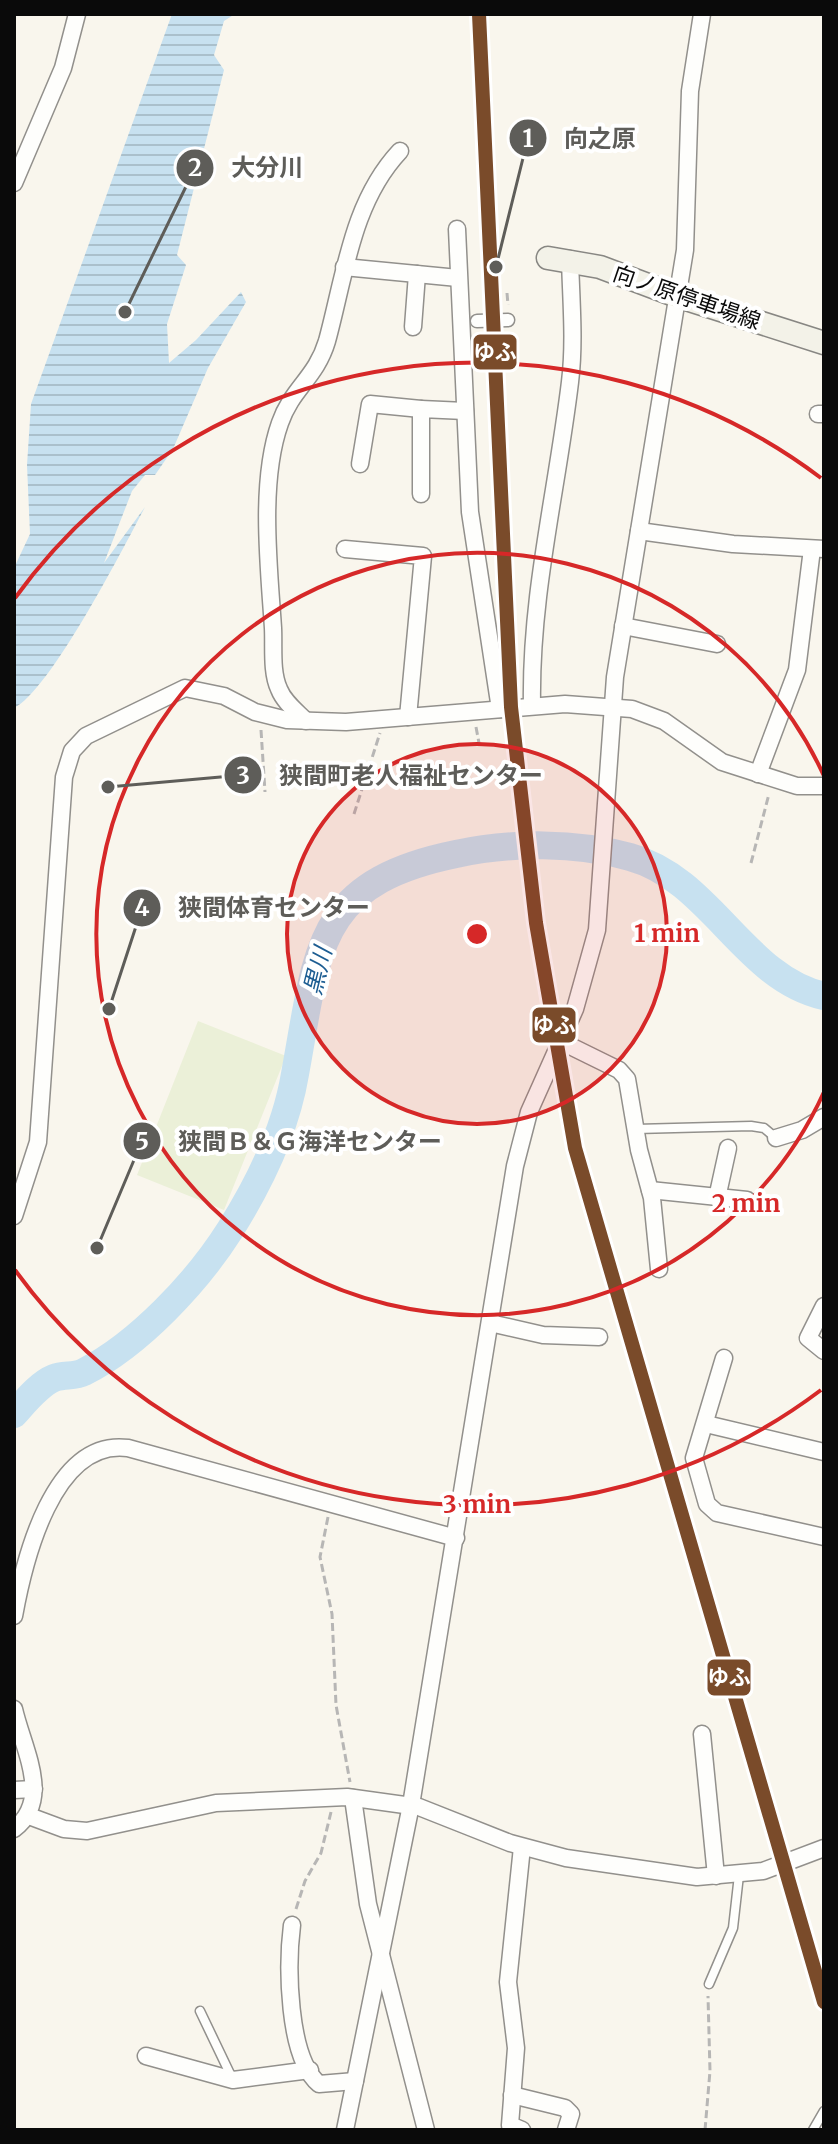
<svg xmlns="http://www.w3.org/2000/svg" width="838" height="2144" viewBox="0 0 838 2144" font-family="Merriweather,'Noto Sans JP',serif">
<defs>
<pattern id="water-rules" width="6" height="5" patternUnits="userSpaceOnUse" patternTransform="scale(2)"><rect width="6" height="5" fill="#c7e1f0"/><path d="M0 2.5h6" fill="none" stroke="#aac0cc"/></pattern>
</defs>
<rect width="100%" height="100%" fill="#f9f6ed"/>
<!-- pitch -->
<path fill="#ebf0d8" d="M198,1021L286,1056L224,1210L137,1175Z"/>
<!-- water -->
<path fill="url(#water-rules)" d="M172,14H235L224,21L214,55L224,70L177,255L186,265L167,324L169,363L196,340L241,292L246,302L208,368L173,449L155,475H145L132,491L104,563L145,507C124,547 50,691 14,708V568L30,534L27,465L31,404Z"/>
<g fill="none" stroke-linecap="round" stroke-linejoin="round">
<!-- river -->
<path stroke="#c7e1f0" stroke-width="28" d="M14,1414C25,1402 39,1384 54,1378C64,1374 74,1377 84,1372C139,1344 197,1282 230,1230C259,1184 286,1128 295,1074C318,950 314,883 456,854C511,842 576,842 630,857C711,879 744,978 824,996"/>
<!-- service casing -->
<g stroke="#92908c" stroke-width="11">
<g id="service">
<path d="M636,1129L751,1126L764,1128L776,1138"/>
<path d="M709,1984L733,1928L739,1875"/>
<path d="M200,2011L233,2080"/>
<path d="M813,2130L824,2111"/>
</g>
</g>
<!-- pedestrian casing -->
<g stroke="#92908c" stroke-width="15">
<path id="pedestrian" d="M477,321L508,320"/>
</g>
<!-- minor casing -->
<g stroke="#92908c" stroke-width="19">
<g id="minor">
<path d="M14,183L63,68L77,14"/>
<path d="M457,229L470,512L500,709"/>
<path d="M344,267L458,278"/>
<path d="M413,327L417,274"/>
<path d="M818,414H824"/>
<path d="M360,464L370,404L421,409"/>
<path d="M421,494V409L465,411"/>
<path d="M639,531L733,544L824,549"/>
<path d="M345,549L423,556L408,717"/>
<path d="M623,626L717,644"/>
<path d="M532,705C530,595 557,491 570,382C575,342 571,299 570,259"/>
<path d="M306,721C296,711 284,702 279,689C271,672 274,647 273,628C269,567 259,482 280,423C292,388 316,378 327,341C345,275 352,202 400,151"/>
<path d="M758,774L797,670L812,549"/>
<path d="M560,1041L619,1070L627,1079L639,1150L652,1198L659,1269"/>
<path d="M776,1138L802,1130L824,1117"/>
<path d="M650,1190L747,1200"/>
<path d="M717,1198L728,1148"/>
<path d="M14,1216L38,1142L64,777L72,751L86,736L185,688L224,696L255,712L287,720L346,722L565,704L632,709L664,721L722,762L797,786H824"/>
<path d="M824,1306L808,1338L824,1351"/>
<path d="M490,1323L543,1335L599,1337"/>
<path d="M724,1358L694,1458L707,1504L717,1513L824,1537"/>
<path d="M706,1424L824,1452"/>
<path d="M14,1616C24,1561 53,1438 128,1448L456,1538"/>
<path d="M14,1709C23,1749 53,1799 14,1829"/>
<path d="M702,1734L716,1876"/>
<path d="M14,1790L34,1789"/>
<path d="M353,1798L368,1904L426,2130"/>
<path d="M29,1816L64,1829L87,1831L216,1803L347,1797L419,1807L510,1843L566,1858L697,1877L763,1871L824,1848"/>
<path d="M292,1925C287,1964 287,2057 319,2084L355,2081"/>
<path d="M146,2056L233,2080L310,2070"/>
<path d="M512,2095L565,2108L571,2114L566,2130"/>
<path d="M345,2130L411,1805L515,1166L529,1112L575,1009L597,930L615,677L685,250L690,91L702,14"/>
<path d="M522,2130L510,2125L516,2048L508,1982L522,1847"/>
</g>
</g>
<!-- secondary casing -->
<g stroke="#888783" stroke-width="25">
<path id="secondary" d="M548,258L600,267L677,296L824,343"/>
</g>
<!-- path -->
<g stroke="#b7b6b5" stroke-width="3" stroke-dasharray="8 4" stroke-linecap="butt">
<path d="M507,293L508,305"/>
<path d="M476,727L479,743"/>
<path d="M261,730L265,792"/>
<path d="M354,814L380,733"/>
<path d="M751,863L769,794"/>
<path d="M328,1517L320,1557L332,1614L336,1705L350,1782"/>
<path d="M296,1909L305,1881L321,1853L331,1812"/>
<path d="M705,2130L710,2071L708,1996"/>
</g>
<!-- service -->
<use href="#service" stroke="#fefefc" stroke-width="8"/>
<!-- pedestrian -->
<use href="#pedestrian" stroke="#fefefc" stroke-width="12"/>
<!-- minor -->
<use href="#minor" stroke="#fefefc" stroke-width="16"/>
<!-- secondary -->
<use href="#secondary" stroke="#f3f2e8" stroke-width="22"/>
<!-- rail-1 casing -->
<g stroke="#fff" stroke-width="20">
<path id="rail-1" d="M479,14L511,707L536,923L575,1148L824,2002"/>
</g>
<!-- rail-1 -->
<use href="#rail-1" stroke="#7a4b2a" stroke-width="14"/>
</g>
<!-- distance rings -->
<circle cx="477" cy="934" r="190" fill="#d62828" fill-opacity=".12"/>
<g fill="none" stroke="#d62828" stroke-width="4">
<circle cx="477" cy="934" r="190"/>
<path d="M824 1092A381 381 0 1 1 824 776"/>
<path d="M821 1390A571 571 0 0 1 15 1270M15 598A571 571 0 0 1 821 478"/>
</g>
<g text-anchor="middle" stroke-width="8" stroke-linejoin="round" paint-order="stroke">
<!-- street labels -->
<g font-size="22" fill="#0a0a0a" stroke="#fff">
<text transform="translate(687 297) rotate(19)" y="8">向ノ原停車場線</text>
</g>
<!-- water labels -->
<g font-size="24" font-style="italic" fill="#1d5d92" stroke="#fff">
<text transform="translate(318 971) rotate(-76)" y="8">黒川</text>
</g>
</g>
<circle cx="477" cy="934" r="12" fill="#d62828" stroke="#fff" stroke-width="4"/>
<g font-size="24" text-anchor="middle" font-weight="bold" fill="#d62828" stroke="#fff" stroke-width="8" stroke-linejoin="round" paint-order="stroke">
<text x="667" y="942">1 min</text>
<text x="746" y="1212">2 min</text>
<text x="477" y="1513">3 min</text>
</g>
<!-- callouts -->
<path fill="none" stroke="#5e5d59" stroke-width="3" d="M496 267L528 138M125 312L195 168M108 787L243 775M109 1009L142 908M97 1248L142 1141"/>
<g fill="#5e5d59" stroke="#fff" stroke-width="3">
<circle cx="496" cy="267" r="8"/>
<circle cx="125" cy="312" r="8"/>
<circle cx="108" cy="787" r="8"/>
<circle cx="109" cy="1009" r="8"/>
<circle cx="97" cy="1248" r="8"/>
<circle cx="528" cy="138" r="20"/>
<circle cx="195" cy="168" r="20"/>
<circle cx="243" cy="775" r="20"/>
<circle cx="142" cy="908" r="20"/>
<circle cx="142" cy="1141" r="20"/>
</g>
<g font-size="24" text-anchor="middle" font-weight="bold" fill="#fff">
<text x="528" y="147">1</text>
<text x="195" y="176">2</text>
<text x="243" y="784">3</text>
<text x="142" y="916">4</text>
<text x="142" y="1150">5</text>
</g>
<g font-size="24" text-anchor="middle" font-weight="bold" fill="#5e5d59" stroke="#fff" stroke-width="8" stroke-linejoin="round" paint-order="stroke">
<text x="600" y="147">向之原</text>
<text x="267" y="176">大分川</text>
<text x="411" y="784">狭間町老人福祉センター</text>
<text x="274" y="916">狭間体育センター</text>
<text x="310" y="1150">狭間Ｂ＆Ｇ海洋センター</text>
</g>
<g stroke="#fff" stroke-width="3">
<rect x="472" y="333" width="46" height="38" rx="8" fill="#7a4b2a"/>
<rect x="531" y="1006" width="46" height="38" rx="8" fill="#7a4b2a"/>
<rect x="706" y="1658" width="46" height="39" rx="8" fill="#7a4b2a"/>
</g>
<g font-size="22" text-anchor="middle" font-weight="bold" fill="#fff">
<text x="495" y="360">ゆふ</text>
<text x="554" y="1033">ゆふ</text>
<text x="729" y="1685">ゆふ</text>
</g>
<!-- border -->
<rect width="838" height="2144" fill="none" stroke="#0a0a0a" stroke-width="32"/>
</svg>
